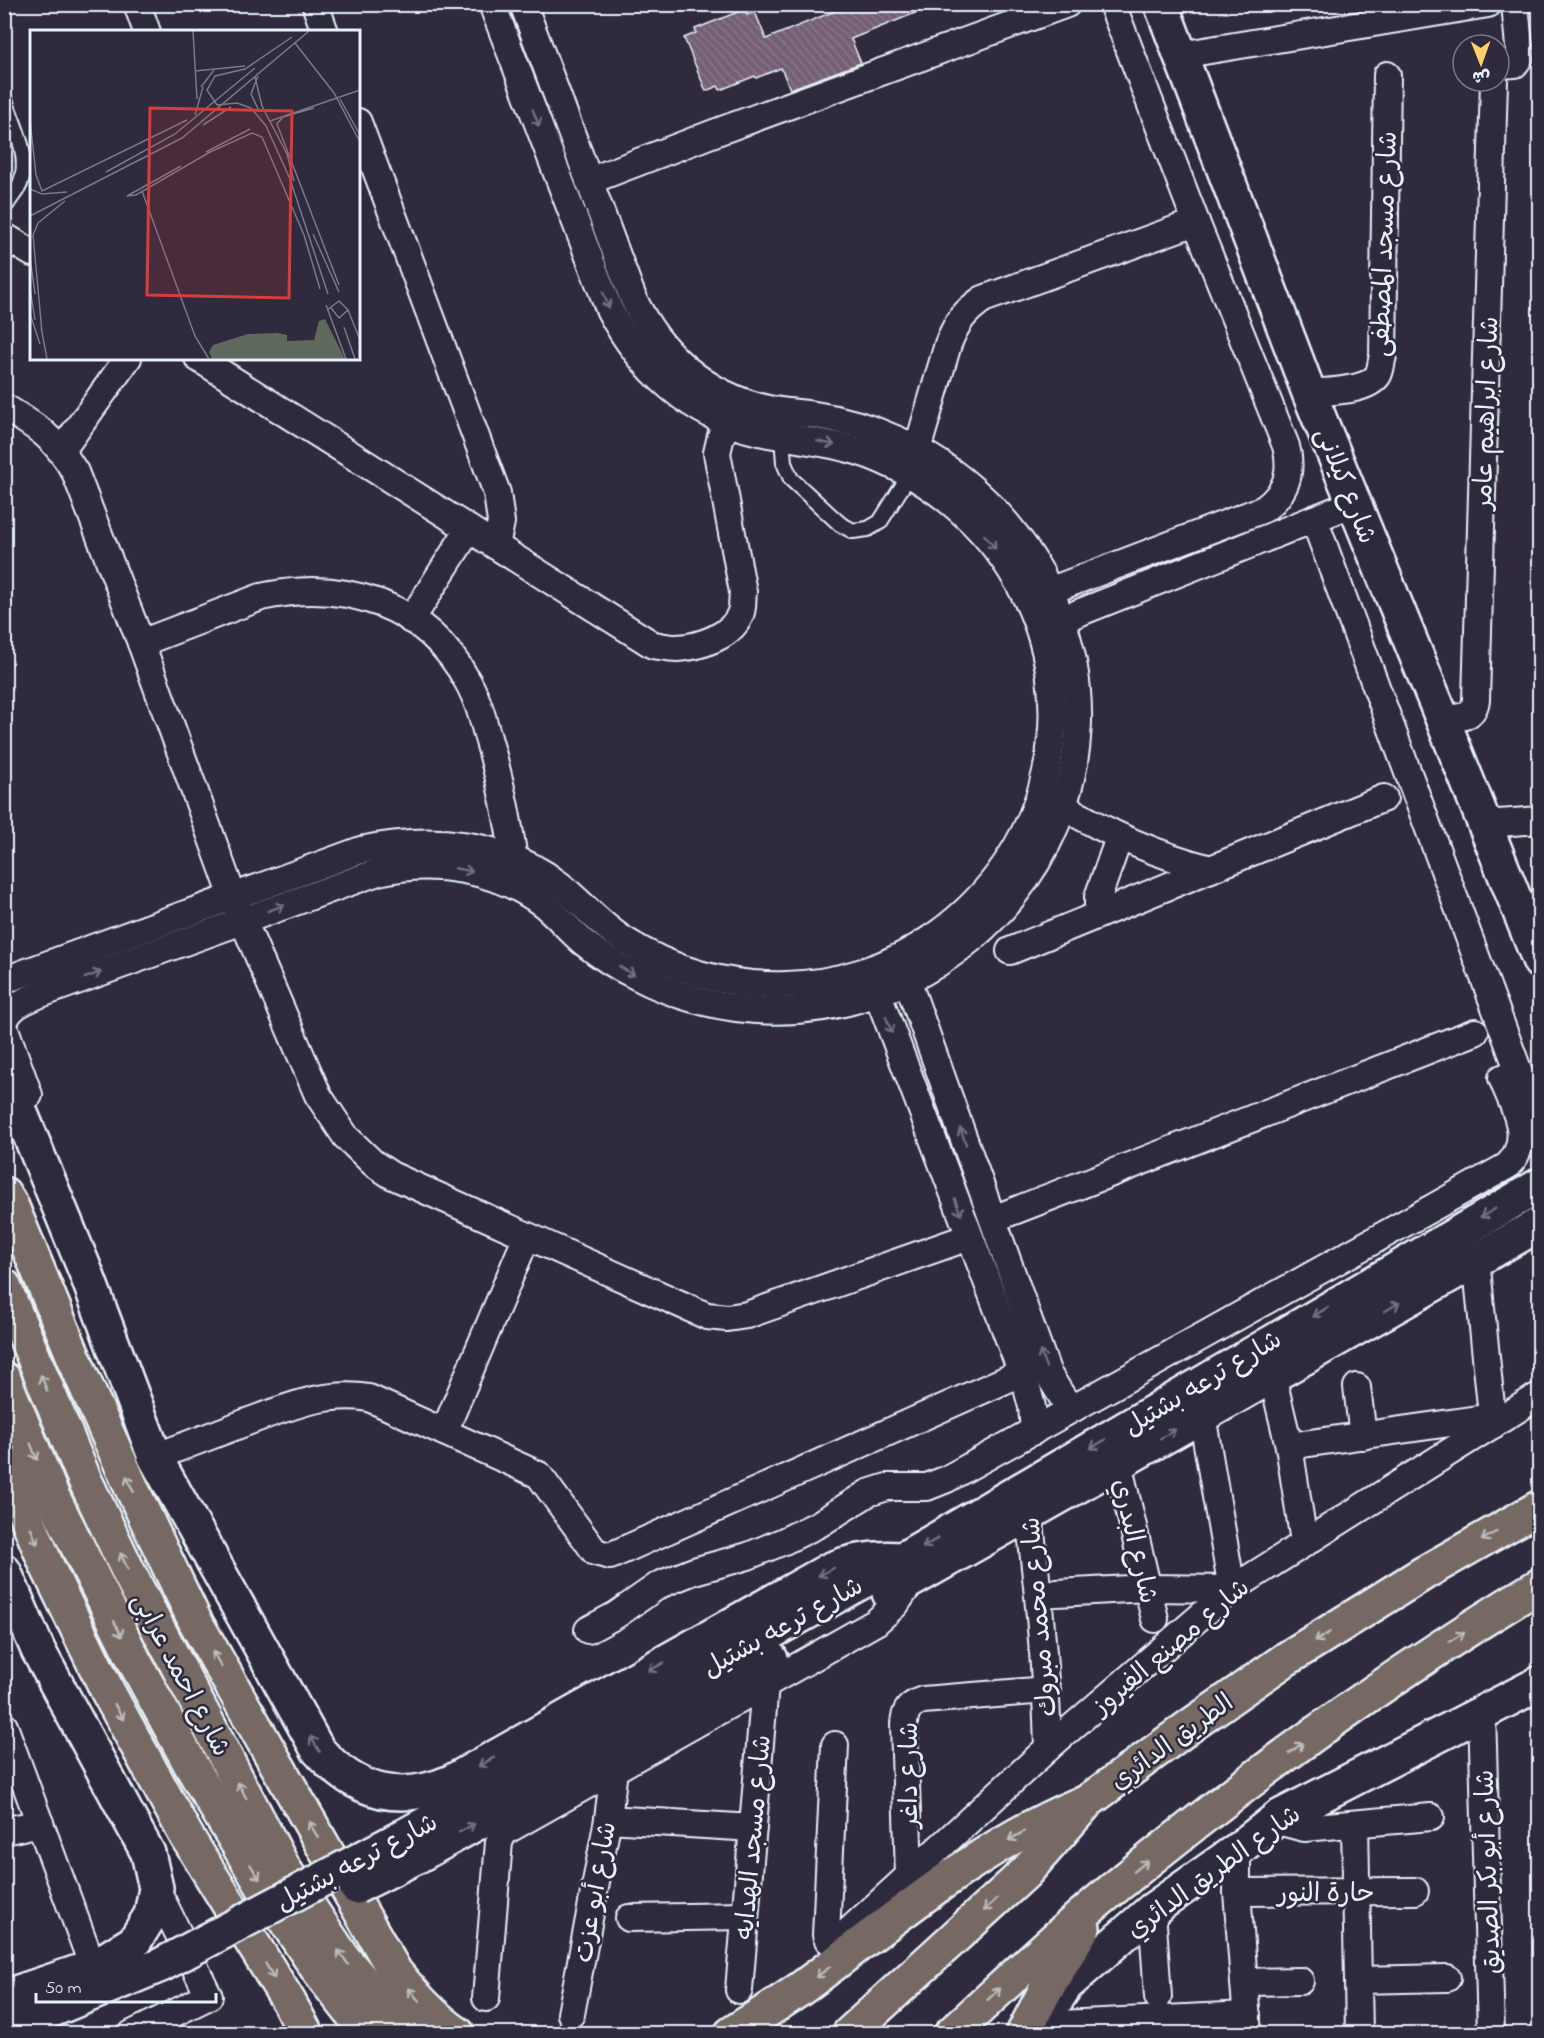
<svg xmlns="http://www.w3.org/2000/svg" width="1544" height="2038" viewBox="0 0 1544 2038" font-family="'Indie Flower','Playpen Sans Arabic',sans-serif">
<defs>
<pattern id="building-back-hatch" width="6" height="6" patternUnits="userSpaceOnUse" patternTransform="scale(1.5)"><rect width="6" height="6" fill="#755f75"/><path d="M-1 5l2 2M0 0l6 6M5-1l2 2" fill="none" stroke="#897689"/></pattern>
</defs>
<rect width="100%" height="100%" fill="#2f2a3d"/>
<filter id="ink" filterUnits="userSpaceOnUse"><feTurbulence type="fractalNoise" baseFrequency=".0167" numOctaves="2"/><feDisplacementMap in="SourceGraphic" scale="12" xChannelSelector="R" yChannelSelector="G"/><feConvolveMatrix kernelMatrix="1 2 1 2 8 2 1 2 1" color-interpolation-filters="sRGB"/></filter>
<g filter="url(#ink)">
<!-- building -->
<path fill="url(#building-back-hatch)" stroke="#e8f1f8" stroke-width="1.5" d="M852,4L935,5L851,39L861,63L790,89L781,68L756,78L755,76L720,90L718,86L706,91L684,38L696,33L695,29L745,9L747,15L755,12L766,39Z"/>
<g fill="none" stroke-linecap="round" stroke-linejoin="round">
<!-- service casing -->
<g stroke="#e8f1f8" stroke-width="18">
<g id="service">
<path d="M4,97C13,124 32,157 20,184C17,191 11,197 7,204"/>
<path d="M782,436L784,463L791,479L840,524L853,531L868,529L880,522L910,474"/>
</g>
</g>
<!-- minor casing -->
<g stroke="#e8f1f8" stroke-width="30">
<g id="minor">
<path d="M137,4L147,32"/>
<path d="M315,4L325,32"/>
<path d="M1180,55L1488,4"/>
<path d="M1499,65L1515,64L1520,57L1515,4"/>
<path d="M358,122L497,493L501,522L496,546"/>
<path d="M589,181L714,133L1067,4"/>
<path d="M4,236L32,253"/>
<path d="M198,358L653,645C661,646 669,648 677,648C699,647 734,636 741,612C743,606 742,598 743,592L717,453L721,436L729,423"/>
<path d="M1309,393C1328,391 1367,392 1378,375C1381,370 1381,362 1383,356L1387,75"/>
<path d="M4,407C39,428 54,437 75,472L141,643L233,897L318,1095L346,1137L373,1163L391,1175L707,1316L727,1318L747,1315L969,1237"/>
<path d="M62,450L128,358"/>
<path d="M913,464L948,344C957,322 964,312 983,299L1196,222"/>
<path d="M1314,519L1540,1129"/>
<path d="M1036,596L1264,509C1286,493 1293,473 1286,446L1196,222L1112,4"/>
<path d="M411,620L469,529"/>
<path d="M1048,625L1354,503"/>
<path d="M141,643L261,597C344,578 426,604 468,682C478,700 483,719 488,738C500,778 508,818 514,859"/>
<path d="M1442,718C1459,718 1473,719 1476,700L1494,81"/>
<path d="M1063,806C1110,835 1157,855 1211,869"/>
<path d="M1484,824L1540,820"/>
<path d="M1098,915V897L1119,838"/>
<path d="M1010,951L1384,798"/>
<path d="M902,966L1048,1374L1063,1398L1074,1408"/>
<path d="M4,977H13L361,850C430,835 503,841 560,885C582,903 600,925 624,940C719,1001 844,1001 936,935C991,896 1031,838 1046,772C1076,636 999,506 871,456C835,442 797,440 759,432C691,417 640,369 609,309L492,4"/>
<path d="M872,979L1026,1384L1032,1407L1034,1431"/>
<path d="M4,1023C9,1006 23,1002 38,995L378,872C433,859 497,869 543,904C557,915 569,930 583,942C599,955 617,967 636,976C787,1055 969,994 1047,844C1125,690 1049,511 898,440C872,428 843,419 815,415C799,413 783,412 768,409C706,395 660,355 633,298L523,4"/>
<path d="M4,1026L29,1095"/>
<path d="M993,1219L1475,1032"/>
<path d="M1476,1259L1493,1425"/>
<path d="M1272,1375L1289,1446L1304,1542"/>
<path d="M1357,1387L1363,1436"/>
<path d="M444,1432L527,1236"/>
<path d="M1289,1446L1492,1417"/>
<path d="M155,1457C186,1445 216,1434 247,1422C288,1407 325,1391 369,1398L539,1475L595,1552L610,1556L1021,1373"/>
<path d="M1118,1463L1155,1619"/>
<path d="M1027,1498C1037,1581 1046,1664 1048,1748"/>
<path d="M1039,1594L1147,1588L1232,1589L1202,1415"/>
<path d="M588,1630L616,1615L659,1585L694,1571L748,1556L784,1541L819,1524L868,1493L887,1487H927L947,1479L1507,1166C1535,1139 1513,1107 1502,1078"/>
<path d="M1482,1711L1491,2034"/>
<path d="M4,1726L93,1967"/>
<path d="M835,1745L826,1935L828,1940L841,1938L1048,1748L1232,1589L1540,1395"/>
<path d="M1279,1817L1285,1823L1304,1828L1431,1817"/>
<path d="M608,1819L753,1828"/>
<path d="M1355,1824L1359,2034"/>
<path d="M4,1831L40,1823"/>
<path d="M1237,1850V1892L1248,2034"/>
<path d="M909,1875L904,1724C905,1710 909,1705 923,1700L1047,1690"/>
<path d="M1237,1892L1415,1891"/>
<path d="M1152,1910L1158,1997"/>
<path d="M629,1918L745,1916"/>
<path d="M1359,1980L1447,1978"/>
<path d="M1244,1982L1300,1981"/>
<path d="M739,1990L765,1685"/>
<path d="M486,1998L499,1842L504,1832L876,1622L896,1604L912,1580"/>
<path d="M571,2014L608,1819L614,1770"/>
<path d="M1041,2025L1247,2015"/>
<path d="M132,2034L209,1996L156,1888"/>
</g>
</g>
<!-- tertiary casing -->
<g stroke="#e8f1f8" stroke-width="38">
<g id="tertiary">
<path d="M1161,4L1309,393L1442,718L1540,962"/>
<path d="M4,1072L85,1270L155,1457L318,1750C356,1793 399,1804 451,1782L831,1569C855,1559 877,1557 903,1559"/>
<path d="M4,1571L38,1650L148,1853L156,1888L151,1915L134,1942L93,1967L4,1997"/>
<path d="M889,1593L1540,1224"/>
<path d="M404,1836L903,1559L1540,1185"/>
<path d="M416,1857L771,1659"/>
<path d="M1044,2018L1066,1985L1152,1910L1237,1850L1279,1817L1540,1683"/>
<path d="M4,2030L161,1965"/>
</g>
</g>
<!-- motorway casing -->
<g stroke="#e8f1f8" stroke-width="38">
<g id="motorway">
<path d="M4,1194L12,1207L82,1377L133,1491L195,1621L395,1972C414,1995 433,2017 458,2034"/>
<path d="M4,1286L84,1478L130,1575L284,1869L344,1959L408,2034"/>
<path d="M4,1379L51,1493L136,1664L192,1767L262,1885L320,1973L368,2034"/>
<path d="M4,1462L46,1564L108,1692L186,1835L289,2002L306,2034"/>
<path d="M731,2034C756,2017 783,2002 807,1984C894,1920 977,1847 1078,1805"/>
<path d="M849,2034L1025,1873L1088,1801L1190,1726L1286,1659L1424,1573L1540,1507"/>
<path d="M951,2034C1003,1987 1053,1938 1107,1894C1243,1782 1388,1676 1540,1585"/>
<path d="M1023,2034L1045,1991L1083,1928"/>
</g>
</g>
<!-- service -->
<use href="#service" stroke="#2f2a3d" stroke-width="14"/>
<!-- minor -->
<use href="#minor" stroke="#2f2a3d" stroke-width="26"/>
<!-- tertiary -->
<use href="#tertiary" stroke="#2f2a3d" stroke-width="33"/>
<!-- motorway -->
<use href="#motorway" stroke="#766964" stroke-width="33"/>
<!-- tertiary-bridge casing -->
<g stroke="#e8f1f8" stroke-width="38" stroke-linecap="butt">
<g id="tertiary-bridge">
<path d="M356,1887L416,1857"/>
<path d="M161,1965L404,1836"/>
</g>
</g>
<!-- tertiary-bridge -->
<use href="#tertiary-bridge" stroke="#2f2a3d" stroke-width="33"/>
</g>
<!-- one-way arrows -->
<defs><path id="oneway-shaft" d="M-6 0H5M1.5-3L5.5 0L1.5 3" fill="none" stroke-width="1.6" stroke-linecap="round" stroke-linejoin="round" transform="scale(1.5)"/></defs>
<g stroke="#70707e">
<use href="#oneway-shaft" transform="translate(536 118) rotate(69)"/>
<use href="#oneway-shaft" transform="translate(606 300) rotate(69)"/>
<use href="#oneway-shaft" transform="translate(826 443) rotate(12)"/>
<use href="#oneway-shaft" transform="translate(990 542) rotate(51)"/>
<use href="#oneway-shaft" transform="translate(464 870) rotate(11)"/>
<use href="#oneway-shaft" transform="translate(276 908) rotate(-20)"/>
<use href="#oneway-shaft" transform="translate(627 971) rotate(30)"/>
<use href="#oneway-shaft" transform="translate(93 975) rotate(-20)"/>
<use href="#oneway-shaft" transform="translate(889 1025) rotate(69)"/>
<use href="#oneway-shaft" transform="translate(963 1136) rotate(-110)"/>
<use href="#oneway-shaft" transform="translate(958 1207) rotate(69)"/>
<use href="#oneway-shaft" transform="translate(1488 1213) rotate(150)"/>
<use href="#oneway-shaft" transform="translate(1392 1307) rotate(-30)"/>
<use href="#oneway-shaft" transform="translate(1320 1312) rotate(149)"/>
<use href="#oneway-shaft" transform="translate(1043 1359) rotate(-110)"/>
<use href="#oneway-shaft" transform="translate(1168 1434) rotate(-30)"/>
<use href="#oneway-shaft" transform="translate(1098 1444) rotate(149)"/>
<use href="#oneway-shaft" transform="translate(930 1543) rotate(149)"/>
<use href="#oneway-shaft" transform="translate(826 1572) rotate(153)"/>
<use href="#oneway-shaft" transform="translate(656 1667) rotate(151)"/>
<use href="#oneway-shaft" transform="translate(315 1744) rotate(-121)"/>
<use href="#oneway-shaft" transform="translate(486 1762) rotate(151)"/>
<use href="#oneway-shaft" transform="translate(467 1828) rotate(-29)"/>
</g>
<g stroke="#babbbd">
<use href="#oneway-shaft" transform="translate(44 1383) rotate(-112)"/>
<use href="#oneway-shaft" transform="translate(34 1452) rotate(68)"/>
<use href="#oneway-shaft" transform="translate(130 1484) rotate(-114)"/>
<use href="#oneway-shaft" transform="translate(34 1536) rotate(68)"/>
<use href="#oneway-shaft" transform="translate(1489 1536) rotate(150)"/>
<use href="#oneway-shaft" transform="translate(124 1561) rotate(-115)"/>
<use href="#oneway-shaft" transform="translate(118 1629) rotate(64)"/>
<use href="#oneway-shaft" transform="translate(1322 1637) rotate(148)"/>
<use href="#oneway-shaft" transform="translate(1457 1637) rotate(-32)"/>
<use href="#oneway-shaft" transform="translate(217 1659) rotate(-120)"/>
<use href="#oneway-shaft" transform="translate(119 1712) rotate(61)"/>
<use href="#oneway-shaft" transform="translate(1296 1748) rotate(-36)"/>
<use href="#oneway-shaft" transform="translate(242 1790) rotate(-118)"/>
<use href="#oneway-shaft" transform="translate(313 1829) rotate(-120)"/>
<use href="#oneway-shaft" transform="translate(1016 1836) rotate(151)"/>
<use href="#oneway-shaft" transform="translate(1141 1866) rotate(-39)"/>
<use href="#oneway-shaft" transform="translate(255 1872) rotate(59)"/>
<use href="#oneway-shaft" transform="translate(990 1905) rotate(137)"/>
<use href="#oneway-shaft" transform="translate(343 1957) rotate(-126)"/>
<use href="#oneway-shaft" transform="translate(270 1971) rotate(59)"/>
<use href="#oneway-shaft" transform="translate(823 1972) rotate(143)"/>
<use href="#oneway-shaft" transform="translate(994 1994) rotate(-42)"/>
<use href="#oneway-shaft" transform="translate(414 1995) rotate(-130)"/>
</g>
</g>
<g text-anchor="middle" stroke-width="5" stroke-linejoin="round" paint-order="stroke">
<!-- street labels -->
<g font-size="26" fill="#e8f1f8" stroke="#2f2a3d">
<text transform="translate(1383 244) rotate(-88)" y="9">شارع مسجد المصطفى</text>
<text transform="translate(1485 413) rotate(-88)" y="9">شارع ابراهيم عامر</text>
<text transform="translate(1347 485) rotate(68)" y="9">شارع كيلانى</text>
<text transform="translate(1202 1382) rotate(-31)" y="9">شارع ترعه بشتيل</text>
<text transform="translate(1136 1541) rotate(77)" y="9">شارع البدري</text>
<text transform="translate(1038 1617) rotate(-95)" y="9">شارع محمد مبروك</text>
<text transform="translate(782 1626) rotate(-29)" y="9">شارع ترعه بشتيل</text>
<text transform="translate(1170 1646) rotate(-40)" y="9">شارع مصنع الفيروز</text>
<text transform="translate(182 1674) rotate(62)" y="9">شارع احمد عرابى</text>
<text transform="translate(1171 1741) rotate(-36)" y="9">الطريق الدائري</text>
<text transform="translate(908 1775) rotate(-90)" y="9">شارع داغر</text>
<text transform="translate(752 1837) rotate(-85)" y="9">شارع مسجد الهدايه</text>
<text transform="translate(356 1861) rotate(-28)" y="9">شارع ترعه بشتيل</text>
<text transform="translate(1213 1871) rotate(-36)" y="9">شارع الطريق الدائري</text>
<text transform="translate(1487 1872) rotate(-92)" y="9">شارع أبو بكر الصديق</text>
<text transform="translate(594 1892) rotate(-80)" y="9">شارع أبو عزت</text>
<text x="1326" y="1901">حارة النور</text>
</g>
</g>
<!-- overview -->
<g transform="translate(30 30)">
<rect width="330" height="330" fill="#2f2a3d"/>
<path d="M295,289L315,329H182L179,322L183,315L218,304L247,303L257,305V311L284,310L289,291Z" fill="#5f695e"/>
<path fill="none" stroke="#797a88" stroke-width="1.5" d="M163,1L167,69M262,7L215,39L185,46L177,60L187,75L207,73L221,78L236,96L260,149L298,264M265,13L304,63L330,112M165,41L215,36M228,46L221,64L229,81M225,47L232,76L257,124L264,151M171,57L184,40M310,69L330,105M284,78L253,87L247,94L309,255M165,85L173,57M0,90L6,145L12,161L157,90M240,91L330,60M173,95L201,77M176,122L220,99M178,123L222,103L232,107L274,205L290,259M76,142L145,104L225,38M0,159L12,164L37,162M112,161L165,306L179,329M97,166L106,165L180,122M97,166L151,136M0,186L152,108L279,1M283,204L309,262M0,227L5,264M0,258L5,290M296,275L316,329M297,280L309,271L318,280L309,288L301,278M318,280L330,310M0,284L10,314M11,297L17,329M314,297L325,329M12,302L3,205L8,193L35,171"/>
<path fill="#d83c3d" fill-opacity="0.15" stroke="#d83c3d" stroke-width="3" d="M120,78L262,81L259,268L117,265Z"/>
<rect width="330" height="330" fill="none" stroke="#e8f1f8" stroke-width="3"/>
</g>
<!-- margin -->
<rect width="1544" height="2038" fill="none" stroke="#2f2a3d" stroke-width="24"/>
<rect x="12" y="12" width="1520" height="2014" fill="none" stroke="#e8f1f8" stroke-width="2" filter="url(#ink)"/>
<!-- north arrow -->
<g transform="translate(1481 63) rotate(179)"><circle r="28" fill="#2f2a3d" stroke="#797a88" stroke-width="1.5"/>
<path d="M0-4.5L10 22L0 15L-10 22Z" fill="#ffd166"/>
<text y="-9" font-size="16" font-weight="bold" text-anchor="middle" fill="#e8f1f8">ش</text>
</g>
<!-- scale -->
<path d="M36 1993v9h180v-9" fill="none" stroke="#e8f1f8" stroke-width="3"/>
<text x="45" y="1993" font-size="18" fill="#e8f1f8" stroke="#2f2a3d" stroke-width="4.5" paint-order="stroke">50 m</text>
</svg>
